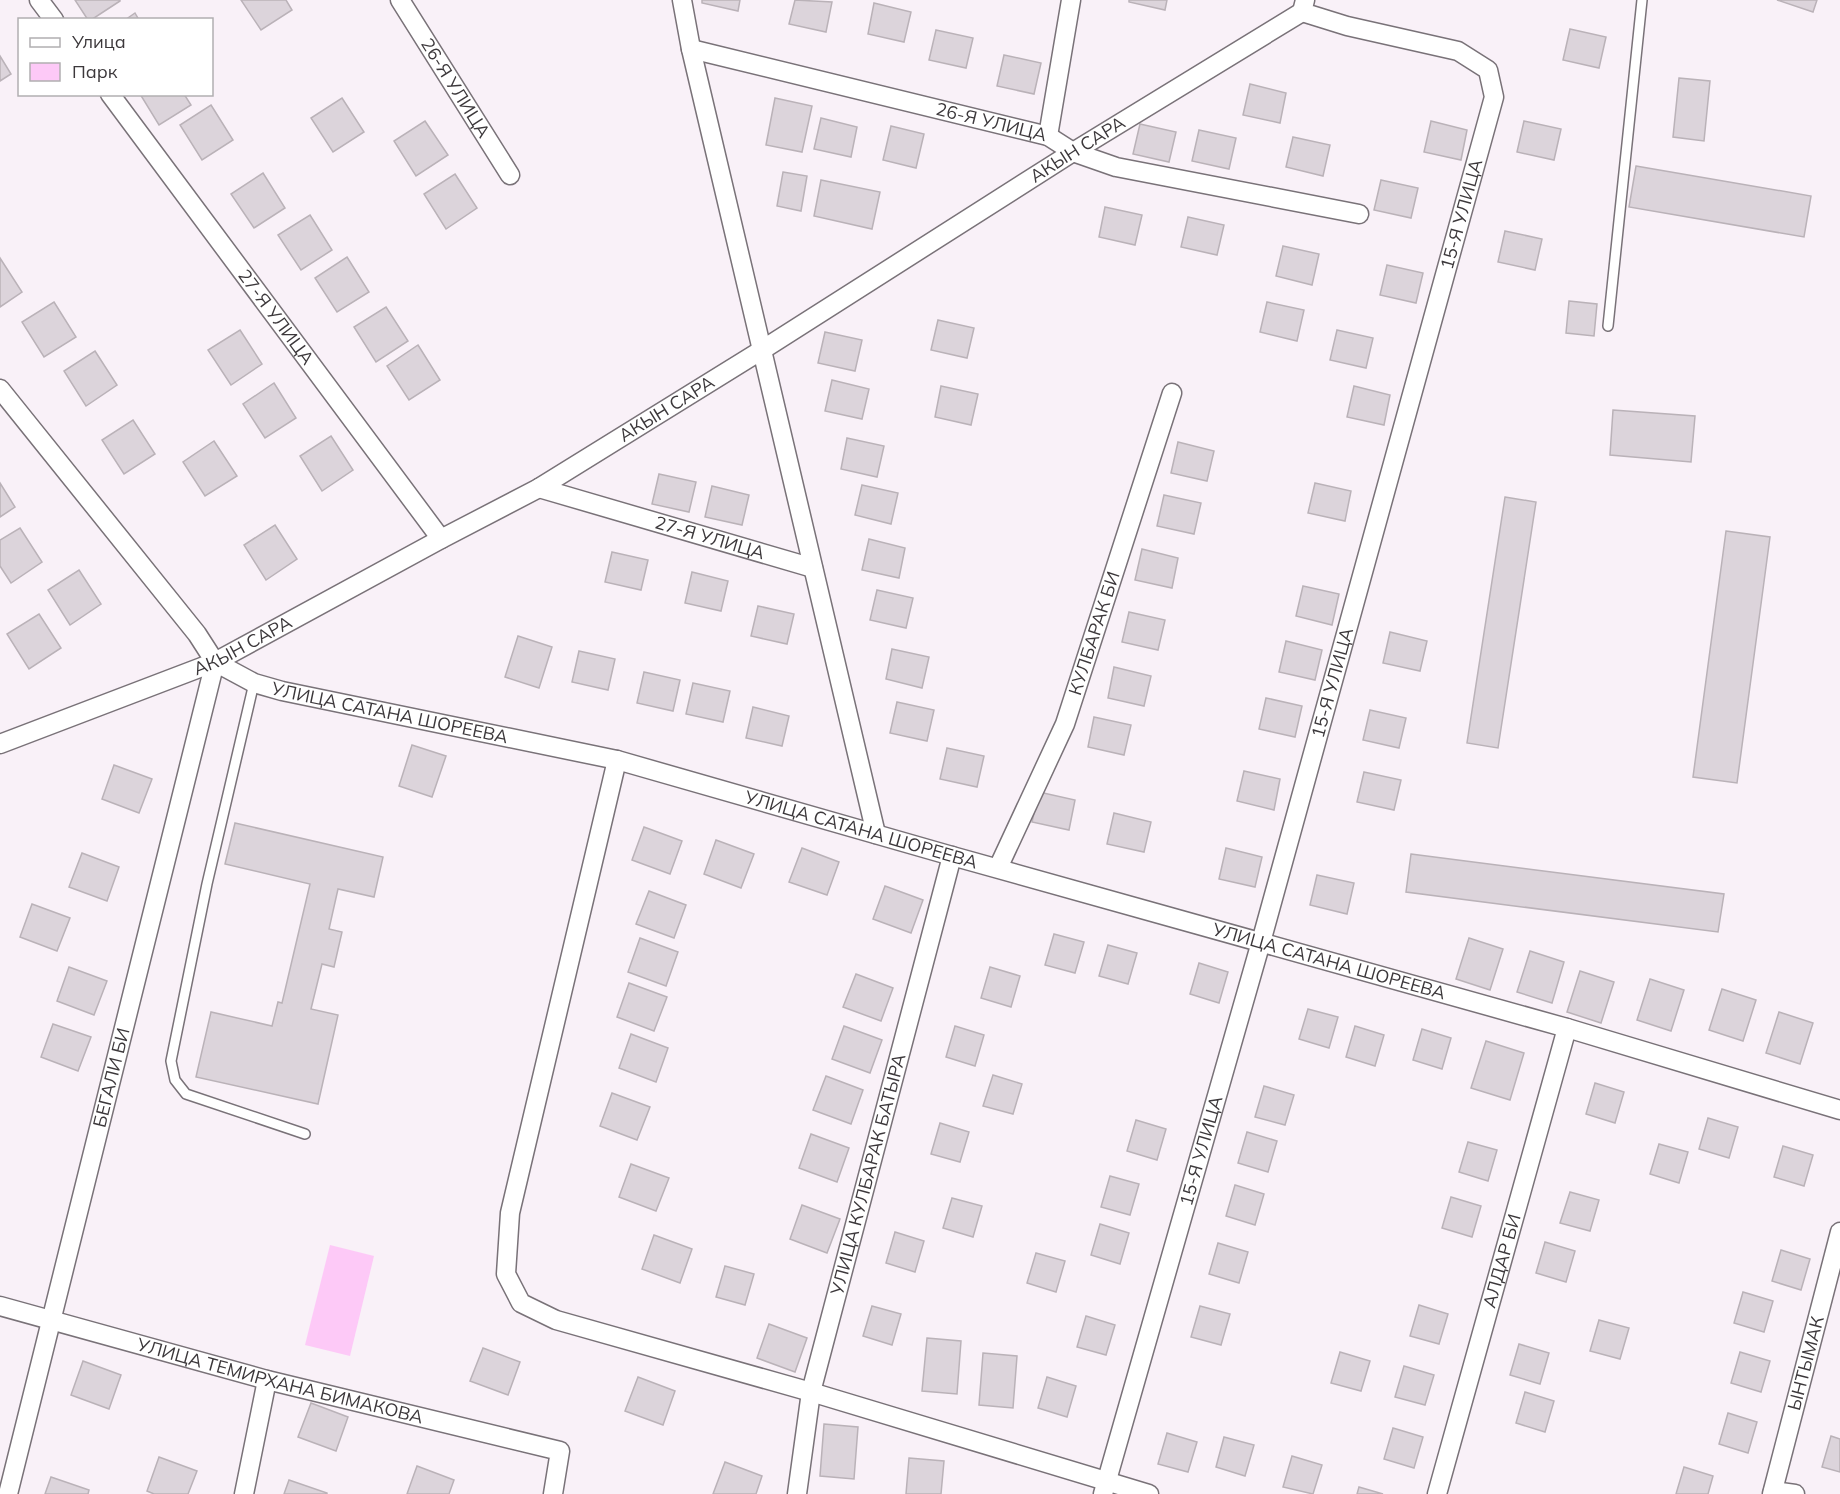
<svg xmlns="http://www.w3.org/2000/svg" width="1840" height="1494" viewBox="0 0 1840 1494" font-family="Mulish,sans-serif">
<rect width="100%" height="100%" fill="#f9f1f8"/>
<!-- green -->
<path fill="#fdc9f7" d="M330,1245L374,1256L350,1356L305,1345Z"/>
<!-- building -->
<g fill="#dcd4db" stroke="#bab2b8" stroke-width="1.5">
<path d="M75,0H120V1L91,20H88Z"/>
<path d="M241,0H286L292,10L261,30Z"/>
<path d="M702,0H740L738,11L702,3Z"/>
<path d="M795,0L832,2L826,32L789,24Z"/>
<path d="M1129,0H1167L1165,10L1129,2Z"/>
<path d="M1777,0H1817L1813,12Z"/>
<path d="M874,3L911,12L904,42L868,34Z"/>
<path d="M135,13L139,20H125Z"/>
<path d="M1570,29L1606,37L1599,68L1563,60Z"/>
<path d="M936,30L973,38L966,68L929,60Z"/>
<path d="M1004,55L1041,63L1034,94L997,86Z"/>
<path d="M0,56L11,74L0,81Z"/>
<path d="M1679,78L1710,81L1704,141L1673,137Z"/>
<path d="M1250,84L1286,93L1280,123L1243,115Z"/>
<path d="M140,94H184L191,105L159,125Z"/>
<path d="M342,98L364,132L333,152L311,118Z"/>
<path d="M775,98L812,106L802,152L766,145Z"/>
<path d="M211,105L233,140L202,160L180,125Z"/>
<path d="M821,118L857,127L851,157L814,149Z"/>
<path d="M425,121L448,155L416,176L394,141Z"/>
<path d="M1431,121L1467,130L1461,160L1424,152Z"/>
<path d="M1524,121L1561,129L1554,160L1517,152Z"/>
<path d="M1140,124L1176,132L1169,162L1133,154Z"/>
<path d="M891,126L924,134L916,168L883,160Z"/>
<path d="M1199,130L1236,138L1229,169L1192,161Z"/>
<path d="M1293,137L1330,145L1323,176L1286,167Z"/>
<path d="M1636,166L1811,196L1804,237L1629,207Z"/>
<path d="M783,172L807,176L801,211L777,206Z"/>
<path d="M263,173L285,208L254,228L231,194Z"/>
<path d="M455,174L477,208L446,229L424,194Z"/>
<path d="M821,180L880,192L872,229L814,216Z"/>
<path d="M1381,180L1418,188L1411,218L1374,210Z"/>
<path d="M1105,207L1142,215L1135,245L1099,237Z"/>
<path d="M310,215L332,250L301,270L278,235Z"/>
<path d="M1188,217L1224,225L1217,255L1181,247Z"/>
<path d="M1505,231L1542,239L1535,270L1498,262Z"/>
<path d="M1283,246L1319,254L1312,285L1276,276Z"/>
<path d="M347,257L369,292L337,312L315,278Z"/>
<path d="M0,258L22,292L0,307Z"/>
<path d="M1387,265L1423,273L1416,303L1380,295Z"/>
<path d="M1569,301L1597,304L1594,336L1566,333Z"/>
<path d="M54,302L76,337L44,357L22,322Z"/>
<path d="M1267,302L1304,310L1297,341L1260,332Z"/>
<path d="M386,307L408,341L376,362L354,327Z"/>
<path d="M938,320L974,328L967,358L931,350Z"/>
<path d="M240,330L262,364L231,385L208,350Z"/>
<path d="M1337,330L1373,338L1366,368L1330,360Z"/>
<path d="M825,332L862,340L855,371L818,363Z"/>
<path d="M418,345L440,380L409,400L387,366Z"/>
<path d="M95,351L117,385L86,406L64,371Z"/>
<path d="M832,380L869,389L862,419L825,411Z"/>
<path d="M274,383L296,418L265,438L243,404Z"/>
<path d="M941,386L978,394L971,425L935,417Z"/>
<path d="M1354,386L1390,395L1384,425L1347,417Z"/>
<path d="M1613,410L1695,416L1691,462L1610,455Z"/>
<path d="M133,420L155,454L124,474L102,440Z"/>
<path d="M331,436L353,470L322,491L300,456Z"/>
<path d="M847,438L884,446L877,477L841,469Z"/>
<path d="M214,441L237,476L205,496L183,462Z"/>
<path d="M1178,442L1214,451L1207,481L1171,473Z"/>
<path d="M659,474L696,482L689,512L652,504Z"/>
<path d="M0,483L15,507L0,517Z"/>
<path d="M1315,483L1351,491L1345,521L1308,513Z"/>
<path d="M862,485L898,493L891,524L855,515Z"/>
<path d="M712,486L749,495L742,525L705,517Z"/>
<path d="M1164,495L1201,503L1194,534L1157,526Z"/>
<path d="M1505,497L1536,502L1498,748L1467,743Z"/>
<path d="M275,525L297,559L266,580L244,545Z"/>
<path d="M20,528L42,562L11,583L0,566V540Z"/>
<path d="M1726,531L1770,537L1737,783L1693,777Z"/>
<path d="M869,539L905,548L899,578L862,570Z"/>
<path d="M1142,549L1178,558L1172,588L1135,580Z"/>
<path d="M612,552L648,560L641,590L605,582Z"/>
<path d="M79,570L101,604L70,625L48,590Z"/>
<path d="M692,572L728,581L721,611L685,603Z"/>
<path d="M1303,586L1339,594L1332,625L1296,616Z"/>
<path d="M877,590L913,598L906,628L870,620Z"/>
<path d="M758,606L794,614L787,644L751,636Z"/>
<path d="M1129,612L1165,620L1158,650L1122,642Z"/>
<path d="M39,614L61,648L29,669L7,634Z"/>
<path d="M1390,632L1427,641L1420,671L1383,663Z"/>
<path d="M518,636L552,647L539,688L505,677Z"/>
<path d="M1286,641L1322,650L1315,680L1279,672Z"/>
<path d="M892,649L929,657L922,688L886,679Z"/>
<path d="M579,651L615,659L608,690L572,682Z"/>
<path d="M1114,667L1151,676L1144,706L1108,698Z"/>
<path d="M644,672L680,680L673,711L637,703Z"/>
<path d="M693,683L730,691L723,722L686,714Z"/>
<path d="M1266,698L1302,706L1295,737L1259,729Z"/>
<path d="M897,702L934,710L927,741L890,733Z"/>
<path d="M753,707L789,716L782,746L746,738Z"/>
<path d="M1370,710L1406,718L1399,748L1363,740Z"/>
<path d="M1094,717L1131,725L1124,755L1088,747Z"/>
<path d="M412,745L446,756L432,797L399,786Z"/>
<path d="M947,748L984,756L977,787L940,779Z"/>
<path d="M114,765L152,779L139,813L102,799Z"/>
<path d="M1244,771L1280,779L1274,810L1237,801Z"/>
<path d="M1364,772L1401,780L1394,810L1357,802Z"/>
<path d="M1039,792L1075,800L1069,830L1032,822Z"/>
<path d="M1114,813L1151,822L1144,852L1107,844Z"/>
<path d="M235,823L383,857L374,897L338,889L329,929L342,932L334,967L322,964L311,1009L338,1015L318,1104L196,1077L211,1012L272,1026L278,1002L282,1003L310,884L225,864Z"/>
<path d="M644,827L682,841L670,874L632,860Z"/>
<path d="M716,840L754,854L741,888L704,874Z"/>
<path d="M802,848L839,862L827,895L789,882Z"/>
<path d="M1226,848L1262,857L1255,887L1219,879Z"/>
<path d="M82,853L119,867L107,901L69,887Z"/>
<path d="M1411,854L1724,894L1718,932L1406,892Z"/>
<path d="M1317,875L1354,883L1347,914L1310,905Z"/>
<path d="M885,886L923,900L911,933L873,919Z"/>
<path d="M649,891L686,905L674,938L636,924Z"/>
<path d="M32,904L70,918L57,951L20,937Z"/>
<path d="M1054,934L1084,942L1075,973L1045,965Z"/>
<path d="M640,938L678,952L666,986L628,972Z"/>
<path d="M1469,938L1503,949L1490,990L1456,979Z"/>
<path d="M1108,945L1137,953L1128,984L1099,976Z"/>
<path d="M1530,951L1564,962L1552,1003L1517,992Z"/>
<path d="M1199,963L1228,972L1219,1003L1190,994Z"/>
<path d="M69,967L107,981L94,1015L57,1001Z"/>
<path d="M990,967L1020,976L1011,1007L981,998Z"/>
<path d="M1580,971L1614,982L1601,1023L1567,1012Z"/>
<path d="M856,974L893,988L881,1021L843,1007Z"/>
<path d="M1650,979L1684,990L1671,1031L1637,1020Z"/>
<path d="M629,983L667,997L654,1031L617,1017Z"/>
<path d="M1722,989L1756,1000L1743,1041L1709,1030Z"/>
<path d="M1308,1009L1338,1017L1329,1048L1299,1039Z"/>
<path d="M1779,1012L1813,1023L1800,1064L1766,1053Z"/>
<path d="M53,1024L91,1037L78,1071L41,1057Z"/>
<path d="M844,1026L882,1040L870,1073L832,1059Z"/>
<path d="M955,1026L984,1035L975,1066L946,1057Z"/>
<path d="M1355,1026L1384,1035L1375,1066L1346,1057Z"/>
<path d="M1422,1029L1451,1038L1442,1069L1413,1060Z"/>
<path d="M631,1034L668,1048L656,1082L619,1068Z"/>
<path d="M1486,1041L1524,1053L1510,1100L1471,1088Z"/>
<path d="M993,1075L1022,1084L1013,1114L983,1106Z"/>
<path d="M826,1076L863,1090L851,1124L813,1110Z"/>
<path d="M1595,1083L1624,1092L1615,1123L1586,1114Z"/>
<path d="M1264,1086L1294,1095L1285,1125L1255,1117Z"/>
<path d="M612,1093L650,1107L637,1140L600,1126Z"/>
<path d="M1708,1118L1738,1127L1729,1158L1699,1149Z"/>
<path d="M1136,1120L1166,1129L1157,1160L1127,1151Z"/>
<path d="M940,1123L969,1132L960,1162L931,1154Z"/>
<path d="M1247,1132L1277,1141L1268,1172L1238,1163Z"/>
<path d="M811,1134L849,1148L837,1182L799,1168Z"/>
<path d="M1468,1142L1497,1150L1488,1181L1459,1172Z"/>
<path d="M1659,1144L1688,1152L1679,1183L1650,1174Z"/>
<path d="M1783,1146L1813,1155L1804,1186L1774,1177Z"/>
<path d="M631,1164L669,1178L656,1211L619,1197Z"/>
<path d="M1110,1176L1139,1184L1130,1215L1101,1207Z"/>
<path d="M1235,1185L1264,1194L1255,1225L1226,1216Z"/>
<path d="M1570,1192L1599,1200L1590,1231L1560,1223Z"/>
<path d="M1451,1197L1481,1206L1472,1237L1442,1228Z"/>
<path d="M952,1198L982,1206L973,1237L943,1228Z"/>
<path d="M802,1205L840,1219L827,1253L790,1239Z"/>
<path d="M1100,1224L1129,1233L1120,1264L1091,1255Z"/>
<path d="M895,1232L924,1241L915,1272L886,1263Z"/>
<path d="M654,1235L692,1249L680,1283L642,1269Z"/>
<path d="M1545,1242L1575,1251L1566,1282L1536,1273Z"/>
<path d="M1218,1243L1248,1252L1239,1283L1209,1274Z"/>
<path d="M1781,1250L1810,1259L1801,1290L1772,1281Z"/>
<path d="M1036,1253L1065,1261L1056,1292L1027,1283Z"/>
<path d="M725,1266L754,1274L745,1305L716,1297Z"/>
<path d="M1743,1292L1773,1301L1764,1332L1734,1323Z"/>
<path d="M1419,1305L1448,1314L1439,1344L1410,1336Z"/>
<path d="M872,1306L901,1314L892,1345L863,1336Z"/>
<path d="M1200,1306L1230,1314L1221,1345L1191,1337Z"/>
<path d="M1086,1316L1115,1325L1106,1355L1077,1347Z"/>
<path d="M1599,1320L1629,1328L1620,1359L1590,1351Z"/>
<path d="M769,1324L807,1338L795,1372L757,1358Z"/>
<path d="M927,1338L961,1341L957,1394L922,1391Z"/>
<path d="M1519,1344L1549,1353L1540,1384L1510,1375Z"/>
<path d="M483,1348L520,1362L508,1395L470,1381Z"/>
<path d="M1340,1352L1370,1361L1361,1391L1331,1383Z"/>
<path d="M1740,1352L1770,1361L1761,1392L1731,1383Z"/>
<path d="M983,1353L1017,1356L1013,1408L979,1405Z"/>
<path d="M83,1361L121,1375L109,1409L71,1395Z"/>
<path d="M1404,1366L1434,1375L1425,1405L1395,1397Z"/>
<path d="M638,1377L675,1391L663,1425L625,1411Z"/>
<path d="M1047,1377L1076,1386L1067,1417L1038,1408Z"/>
<path d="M1525,1392L1554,1401L1545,1432L1516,1423Z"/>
<path d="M311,1403L348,1417L336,1451L298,1437Z"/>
<path d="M1728,1413L1757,1422L1748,1453L1719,1444Z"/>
<path d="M824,1424L858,1427L854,1479L820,1476Z"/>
<path d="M1393,1428L1423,1437L1414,1468L1384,1459Z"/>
<path d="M1167,1433L1197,1442L1188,1472L1158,1464Z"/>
<path d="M1831,1436L1840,1439V1472L1822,1467Z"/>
<path d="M1224,1437L1254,1445L1245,1476L1216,1467Z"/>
<path d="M1292,1456L1322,1465L1313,1494L1283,1487Z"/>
<path d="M159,1457L197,1471L188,1494H154L147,1491Z"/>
<path d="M909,1458L944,1461L941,1494H906Z"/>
<path d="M725,1462L762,1476L756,1494H713Z"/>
<path d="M417,1466L454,1480L449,1494H407Z"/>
<path d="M1684,1467L1713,1476L1708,1494H1676Z"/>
<path d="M51,1477L89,1490L88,1494H45Z"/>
<path d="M289,1480L327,1493V1494H284Z"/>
<path d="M1359,1487L1383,1494H1357Z"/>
</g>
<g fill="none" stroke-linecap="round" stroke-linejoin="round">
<!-- service casing -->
<g stroke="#797278" stroke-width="12">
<g id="service">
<path d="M1608,326L1642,0"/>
<path d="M254,683L207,884L171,1061L175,1080L186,1094L305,1134"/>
</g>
</g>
<!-- minor casing -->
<g stroke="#797278" stroke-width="21">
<g id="minor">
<path d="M39,0L54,20"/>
<path id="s1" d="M400,0L510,175"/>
<path d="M682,0L691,49L876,834"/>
<path id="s2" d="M691,49L1048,136L1073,152L1116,167L1359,214"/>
<path id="s3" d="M110,94L441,539"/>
<path d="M1048,136L1071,0"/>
<path id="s4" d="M0,389L197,634L215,662L254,683L282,691L617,760L952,856L1567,1028L1840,1110"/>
<path id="s5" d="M539,488L813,568"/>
<path id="s6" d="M0,744L215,662L441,539L539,488L762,350L1073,152L1302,12"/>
<path d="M617,760L510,1213L506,1274L521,1303L556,1320L811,1392L1149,1494"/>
<path id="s7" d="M998,868L1065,724L1172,393"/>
<path id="s8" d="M0,1306L267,1380L560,1451L553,1494"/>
<path d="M1773,1491L1795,1494"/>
<path id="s9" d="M8,1494L215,662"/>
<path d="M244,1494L267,1380"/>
<path id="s10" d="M797,1494L811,1392L952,856"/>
<path id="s11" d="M1103,1494L1261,942L1494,97L1488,70L1458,51L1347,26L1302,12L1305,0"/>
<path id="s12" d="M1437,1494L1567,1028"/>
<path id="s13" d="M1772,1494L1840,1232"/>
</g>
</g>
<!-- service -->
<use href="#service" stroke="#fff" stroke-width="9"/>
<!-- minor -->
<use href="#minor" stroke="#fff" stroke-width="18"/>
</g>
<g text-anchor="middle" stroke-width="4.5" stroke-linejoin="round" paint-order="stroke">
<!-- street labels -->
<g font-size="18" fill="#3c383b" stroke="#fff">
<text dy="6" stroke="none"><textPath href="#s1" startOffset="104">26-Я УЛИЦА</textPath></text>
<text dy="6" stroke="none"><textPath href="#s2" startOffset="309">26-Я УЛИЦА</textPath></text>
<text dy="6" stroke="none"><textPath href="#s6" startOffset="1234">АКЫН САРА</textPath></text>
<text dy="6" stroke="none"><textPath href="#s11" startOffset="1329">15-Я УЛИЦА</textPath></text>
<text dy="6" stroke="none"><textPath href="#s3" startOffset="278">27-Я УЛИЦА</textPath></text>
<text dy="6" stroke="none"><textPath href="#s6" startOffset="748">АКЫН САРА</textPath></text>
<text dy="6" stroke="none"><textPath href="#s5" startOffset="178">27-Я УЛИЦА</textPath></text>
<text dy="6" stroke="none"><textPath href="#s7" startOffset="254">КУЛБАРАК БИ</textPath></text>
<text dy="6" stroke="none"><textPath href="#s6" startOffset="262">АКЫН САРА</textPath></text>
<text dy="6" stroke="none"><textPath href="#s11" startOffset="843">15-Я УЛИЦА</textPath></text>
<text dy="6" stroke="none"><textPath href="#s4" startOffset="531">УЛИЦА САТАНА ШОРЕЕВА</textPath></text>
<text dy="6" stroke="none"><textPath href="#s4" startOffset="1017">УЛИЦА САТАНА ШОРЕЕВА</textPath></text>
<text dy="6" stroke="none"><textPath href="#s4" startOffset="1503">УЛИЦА САТАНА ШОРЕЕВА</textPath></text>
<text dy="6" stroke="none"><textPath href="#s9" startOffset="429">БЕГАЛИ БИ</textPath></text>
<text dy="6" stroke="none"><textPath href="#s11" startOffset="357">15-Я УЛИЦА</textPath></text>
<text dy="6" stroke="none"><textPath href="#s10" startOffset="328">УЛИЦА КУЛБАРАК БАТЫРА</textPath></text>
<text dy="6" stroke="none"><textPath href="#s12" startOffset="242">АЛДАР БИ</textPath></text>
<text dy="6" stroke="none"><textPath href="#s13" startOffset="135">ЫНТЫМАК</textPath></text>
<text dy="6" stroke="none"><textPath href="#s8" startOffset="290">УЛИЦА ТЕМИРХАНА БИМАКОВА</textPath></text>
</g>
</g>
<!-- legend -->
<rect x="18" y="18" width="195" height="78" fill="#ffffff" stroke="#b1afb1" stroke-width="1.5"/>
<rect x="30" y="38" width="30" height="9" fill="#ffffff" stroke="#b1afb1" stroke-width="1.5"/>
<text x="72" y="48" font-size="18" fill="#3c383b">Улица</text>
<rect x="30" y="63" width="30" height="18" fill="#fdc9f7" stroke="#b1afb1" stroke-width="1.5"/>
<text x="72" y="78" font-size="18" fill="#3c383b">Парк</text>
</svg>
